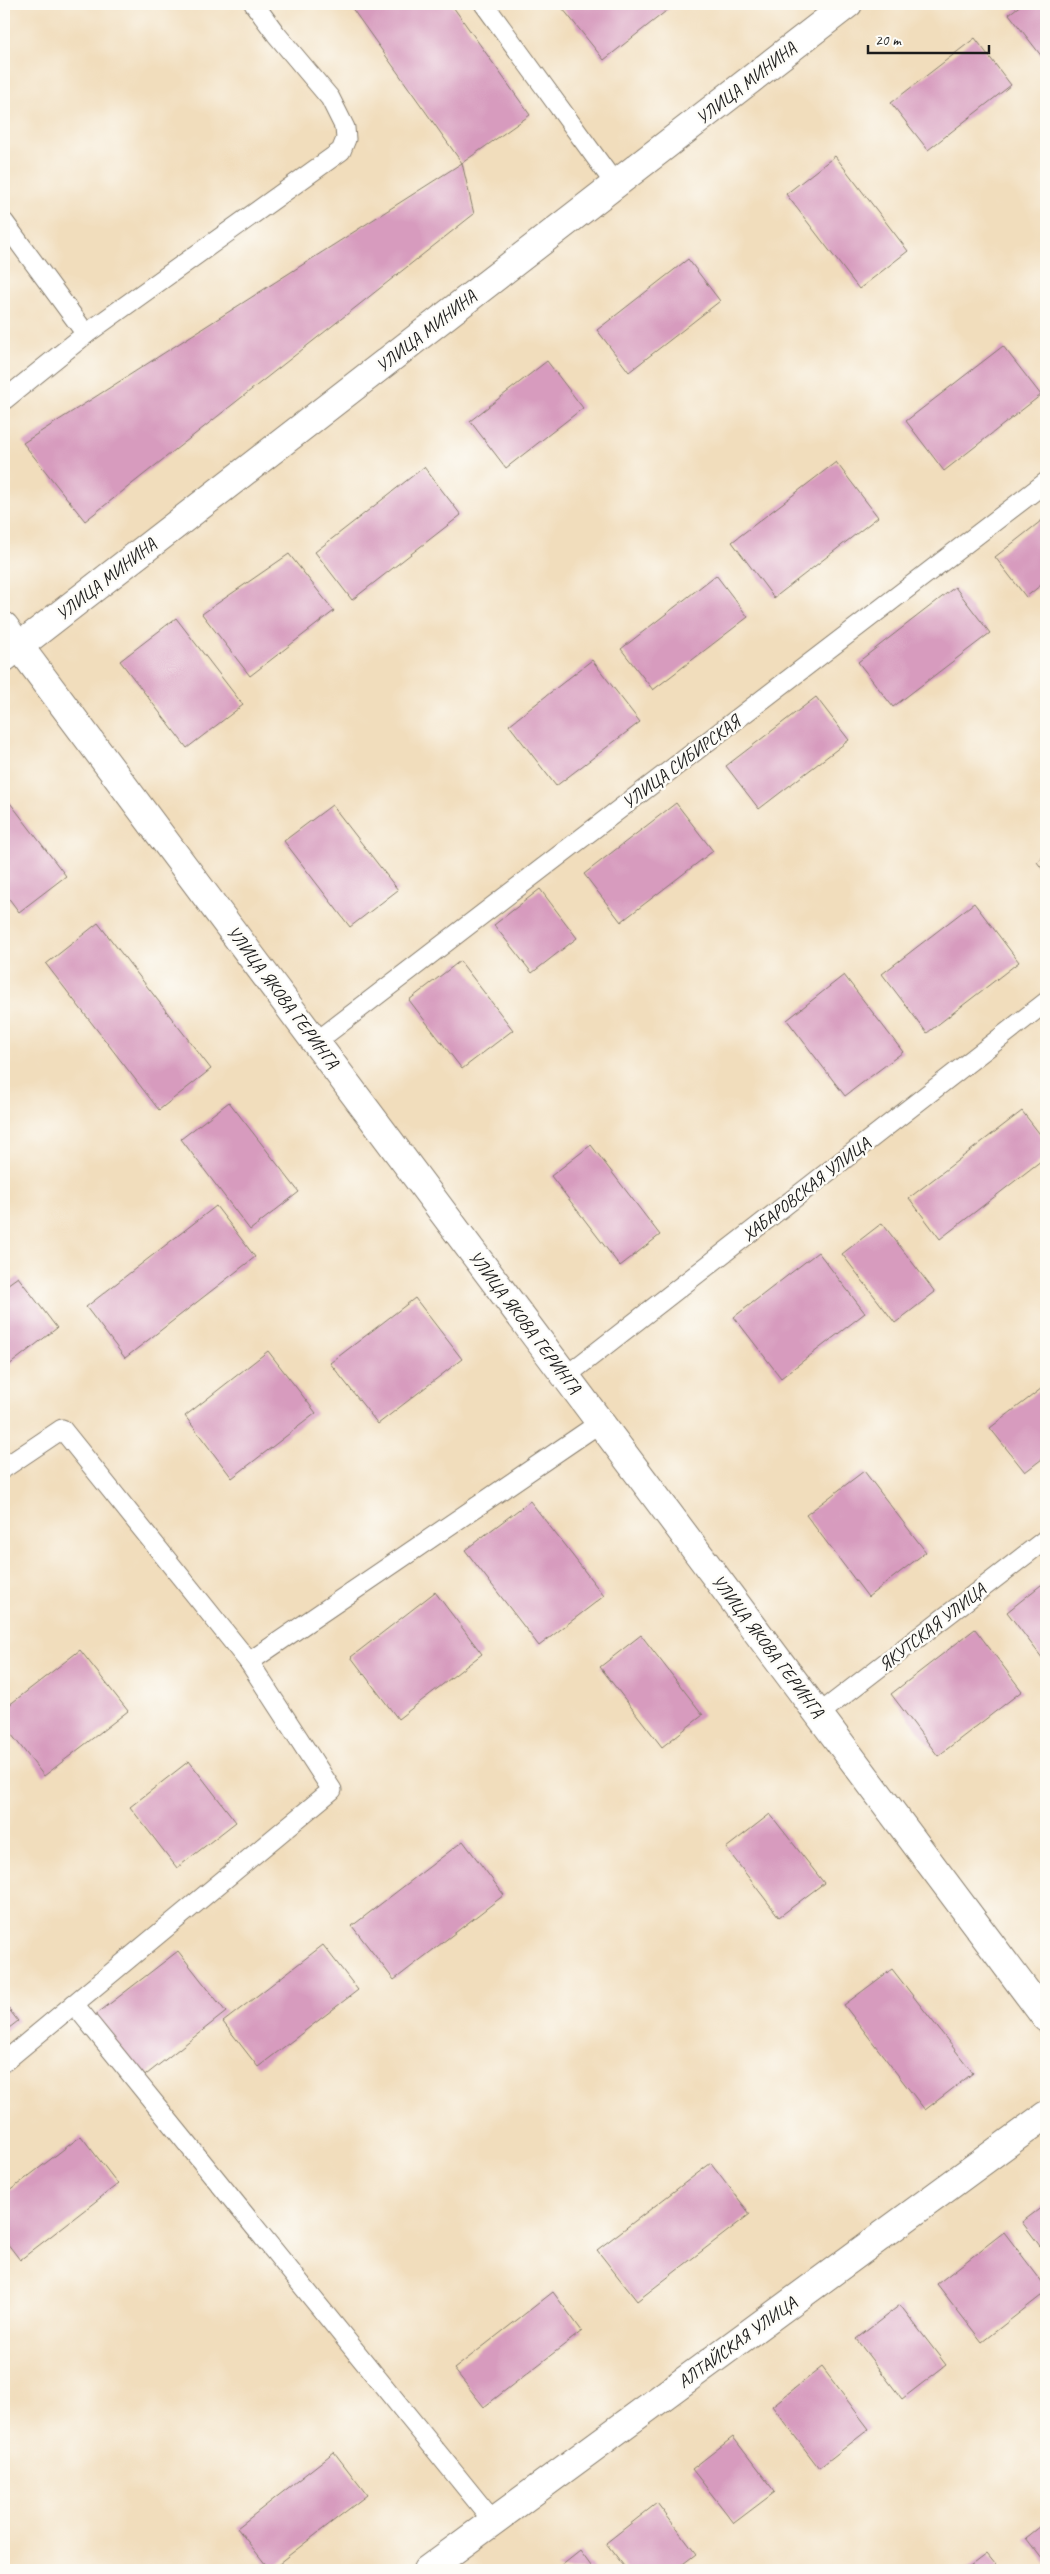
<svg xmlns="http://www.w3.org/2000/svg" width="1050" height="2574" viewBox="0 0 1050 2574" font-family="Caveat,sans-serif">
<rect width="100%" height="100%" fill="#fdfcf7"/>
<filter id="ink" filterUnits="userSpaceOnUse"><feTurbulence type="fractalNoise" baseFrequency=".02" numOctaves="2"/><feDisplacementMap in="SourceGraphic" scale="10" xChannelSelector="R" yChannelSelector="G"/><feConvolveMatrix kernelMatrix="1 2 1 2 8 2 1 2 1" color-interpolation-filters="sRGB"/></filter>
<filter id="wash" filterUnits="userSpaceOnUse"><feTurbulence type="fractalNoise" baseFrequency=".0096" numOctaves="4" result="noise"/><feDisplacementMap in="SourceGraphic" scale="20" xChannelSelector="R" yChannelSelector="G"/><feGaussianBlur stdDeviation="1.12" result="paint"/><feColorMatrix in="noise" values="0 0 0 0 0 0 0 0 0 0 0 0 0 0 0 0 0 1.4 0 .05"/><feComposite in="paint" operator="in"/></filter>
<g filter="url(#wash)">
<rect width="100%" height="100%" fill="#f1ddbc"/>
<g id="blocks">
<!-- building -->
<g fill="#d79bbe">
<path d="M349,4H451L530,115L462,163Z"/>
<path d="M559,4H675L604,60Z"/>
<path d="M1022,4H1046V62L1009,14Z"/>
<path d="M975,38L1011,85L928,150L891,103Z"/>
<path d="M835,156L908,251L859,289L786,194Z"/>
<path d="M462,163L474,214L85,521L23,443Z"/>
<path d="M688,259L720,301L629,372L597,330Z"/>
<path d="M1003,346L1041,395L944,471L906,421Z"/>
<path d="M547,361L583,408L506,468L470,421Z"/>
<path d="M836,462L878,517L774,598L732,542Z"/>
<path d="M424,467L461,515L352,600L315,552Z"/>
<path d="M1046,517V581L1026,597L995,557Z"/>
<path d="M289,554L334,611L250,676L202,614Z"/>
<path d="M716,575L748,617L653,690L621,649Z"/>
<path d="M955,587L990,633L893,707L858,662Z"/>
<path d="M176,618L243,705L187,748L120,661Z"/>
<path d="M592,660L640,722L556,786L509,725Z"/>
<path d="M816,697L849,740L759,809L726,766Z"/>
<path d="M4,795L66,876L19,912L4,892Z"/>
<path d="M676,803L713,851L621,922L584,874Z"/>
<path d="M332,805L398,890L350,927L284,841Z"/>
<path d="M1046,854V874L1037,862Z"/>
<path d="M540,889L577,938L532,973L494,925Z"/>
<path d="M974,903L1019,962L927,1033L882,974Z"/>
<path d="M98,923L211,1069L159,1110L46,964Z"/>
<path d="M460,961L513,1030L462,1069L409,1000Z"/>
<path d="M844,975L903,1052L845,1096L787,1020Z"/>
<path d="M229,1102L299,1192L250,1230L181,1139Z"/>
<path d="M1022,1111L1046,1142V1157L940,1239L909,1198Z"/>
<path d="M591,1145L660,1235L620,1266L551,1176Z"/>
<path d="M216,1206L255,1257L125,1358L86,1307Z"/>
<path d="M882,1223L935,1292L895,1323L842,1254Z"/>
<path d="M818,1252L865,1313L781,1378L734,1317Z"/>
<path d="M18,1277L57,1328L4,1369V1287Z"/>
<path d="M415,1298L462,1359L378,1424L330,1363Z"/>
<path d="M268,1351L316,1413L232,1478L185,1416Z"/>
<path d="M1046,1385V1456L1025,1472L990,1428Z"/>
<path d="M864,1471L926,1552L868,1597L806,1515Z"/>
<path d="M530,1501L604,1596L539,1646L465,1550Z"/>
<path d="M1046,1581V1663L1007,1612Z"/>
<path d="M435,1592L482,1654L398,1719L351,1657Z"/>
<path d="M975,1629L1022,1691L938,1756L891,1694Z"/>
<path d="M641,1635L703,1715L662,1747L600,1667Z"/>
<path d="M80,1650L128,1711L44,1776L4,1725V1709Z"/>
<path d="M189,1761L236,1822L177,1868L130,1807Z"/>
<path d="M770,1814L824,1883L779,1917L726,1848Z"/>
<path d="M463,1841L504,1895L394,1980L352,1926Z"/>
<path d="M323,1945L358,1990L258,2067L223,2022Z"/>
<path d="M178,1951L226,2012L142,2078L94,2016Z"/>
<path d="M892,1969L973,2073L925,2110L844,2005Z"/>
<path d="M4,2003L18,2021L4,2032Z"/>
<path d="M81,2136L118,2184L20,2260L4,2239V2195Z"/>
<path d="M711,2163L750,2214L637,2301L597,2250Z"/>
<path d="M1046,2204V2254L1022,2222Z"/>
<path d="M1004,2232L1046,2287V2292L982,2342L937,2284Z"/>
<path d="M553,2292L582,2331L484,2407L454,2369Z"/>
<path d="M900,2305L946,2365L902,2399L856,2339Z"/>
<path d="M822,2367L869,2429L819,2468L772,2406Z"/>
<path d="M733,2437L775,2492L734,2523L692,2469Z"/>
<path d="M334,2452L367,2495L270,2570L237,2528Z"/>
<path d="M657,2503L696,2554L675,2570H627L606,2543Z"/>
<path d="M1046,2522V2564L1026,2538Z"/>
<path d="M580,2551L594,2570H556Z"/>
<path d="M987,2554L1000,2570H966Z"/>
</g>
</g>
</g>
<g filter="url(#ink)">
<use href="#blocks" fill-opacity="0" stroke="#867c6c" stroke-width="1"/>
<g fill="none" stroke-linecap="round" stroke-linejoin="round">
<!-- service casing -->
<g stroke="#867c6c" stroke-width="21">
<g id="service">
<path d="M484,4L615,184"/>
<path d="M4,222L86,334"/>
<path d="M4,400L86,334L341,151L346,139L345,128L330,98L276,34L254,4"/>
<path d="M316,1042L1046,482"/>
<path d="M566,1376L1046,1002"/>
<path d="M4,1468L62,1429L249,1662L601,1422"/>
<path d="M819,1714L1046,1539"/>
<path d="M74,2004L493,2521"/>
<path d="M4,2062L332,1790L249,1662"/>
</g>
</g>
<!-- minor casing -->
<g stroke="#867c6c" stroke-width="30">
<g id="minor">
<path d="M4,658L848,4"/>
<path d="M427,2570L1046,2115"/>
</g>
</g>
<!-- tertiary casing -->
<g stroke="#867c6c" stroke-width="30">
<path id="tertiary" d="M4,626L1046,2018"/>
</g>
<!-- service -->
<use href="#service" stroke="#fff" stroke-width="19"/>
<!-- minor -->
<use href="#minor" stroke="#fff" stroke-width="28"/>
<!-- tertiary -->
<use href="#tertiary" stroke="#fff" stroke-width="28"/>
</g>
</g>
<g text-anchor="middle" stroke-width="5" stroke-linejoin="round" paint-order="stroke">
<!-- street labels -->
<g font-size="18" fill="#1c1c1c" stroke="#fdfcf7">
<text transform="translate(746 83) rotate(-38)" y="6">УЛИЦА МИНИНА</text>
<text transform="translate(426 331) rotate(-38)" y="6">УЛИЦА МИНИНА</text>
<text transform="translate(106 579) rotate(-38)" y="6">УЛИЦА МИНИНА</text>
<text transform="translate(681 762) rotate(-37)" y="6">УЛИЦА СИБИРСКАЯ</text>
<text transform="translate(283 997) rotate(53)" y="6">УЛИЦА ЯКОВА ГЕРИНГА</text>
<text transform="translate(806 1189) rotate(-38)" y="6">ХАБАРОВСКАЯ УЛИЦА</text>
<text transform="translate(525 1322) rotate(53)" y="6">УЛИЦА ЯКОВА ГЕРИНГА</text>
<text transform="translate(932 1627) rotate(-38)" y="6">ЯКУТСКАЯ УЛИЦА</text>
<text transform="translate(768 1646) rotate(53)" y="6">УЛИЦА ЯКОВА ГЕРИНГА</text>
<text transform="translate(737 2342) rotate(-36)" y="6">АЛТАЙСКАЯ УЛИЦА</text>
</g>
</g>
<!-- margin -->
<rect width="1050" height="2574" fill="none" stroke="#fdfcf7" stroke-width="20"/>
<!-- scale -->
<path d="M868 45v8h121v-8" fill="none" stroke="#1c1c1c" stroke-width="2.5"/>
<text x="875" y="45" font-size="15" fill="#1c1c1c" stroke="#fdfcf7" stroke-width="4" paint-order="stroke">20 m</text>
</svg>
